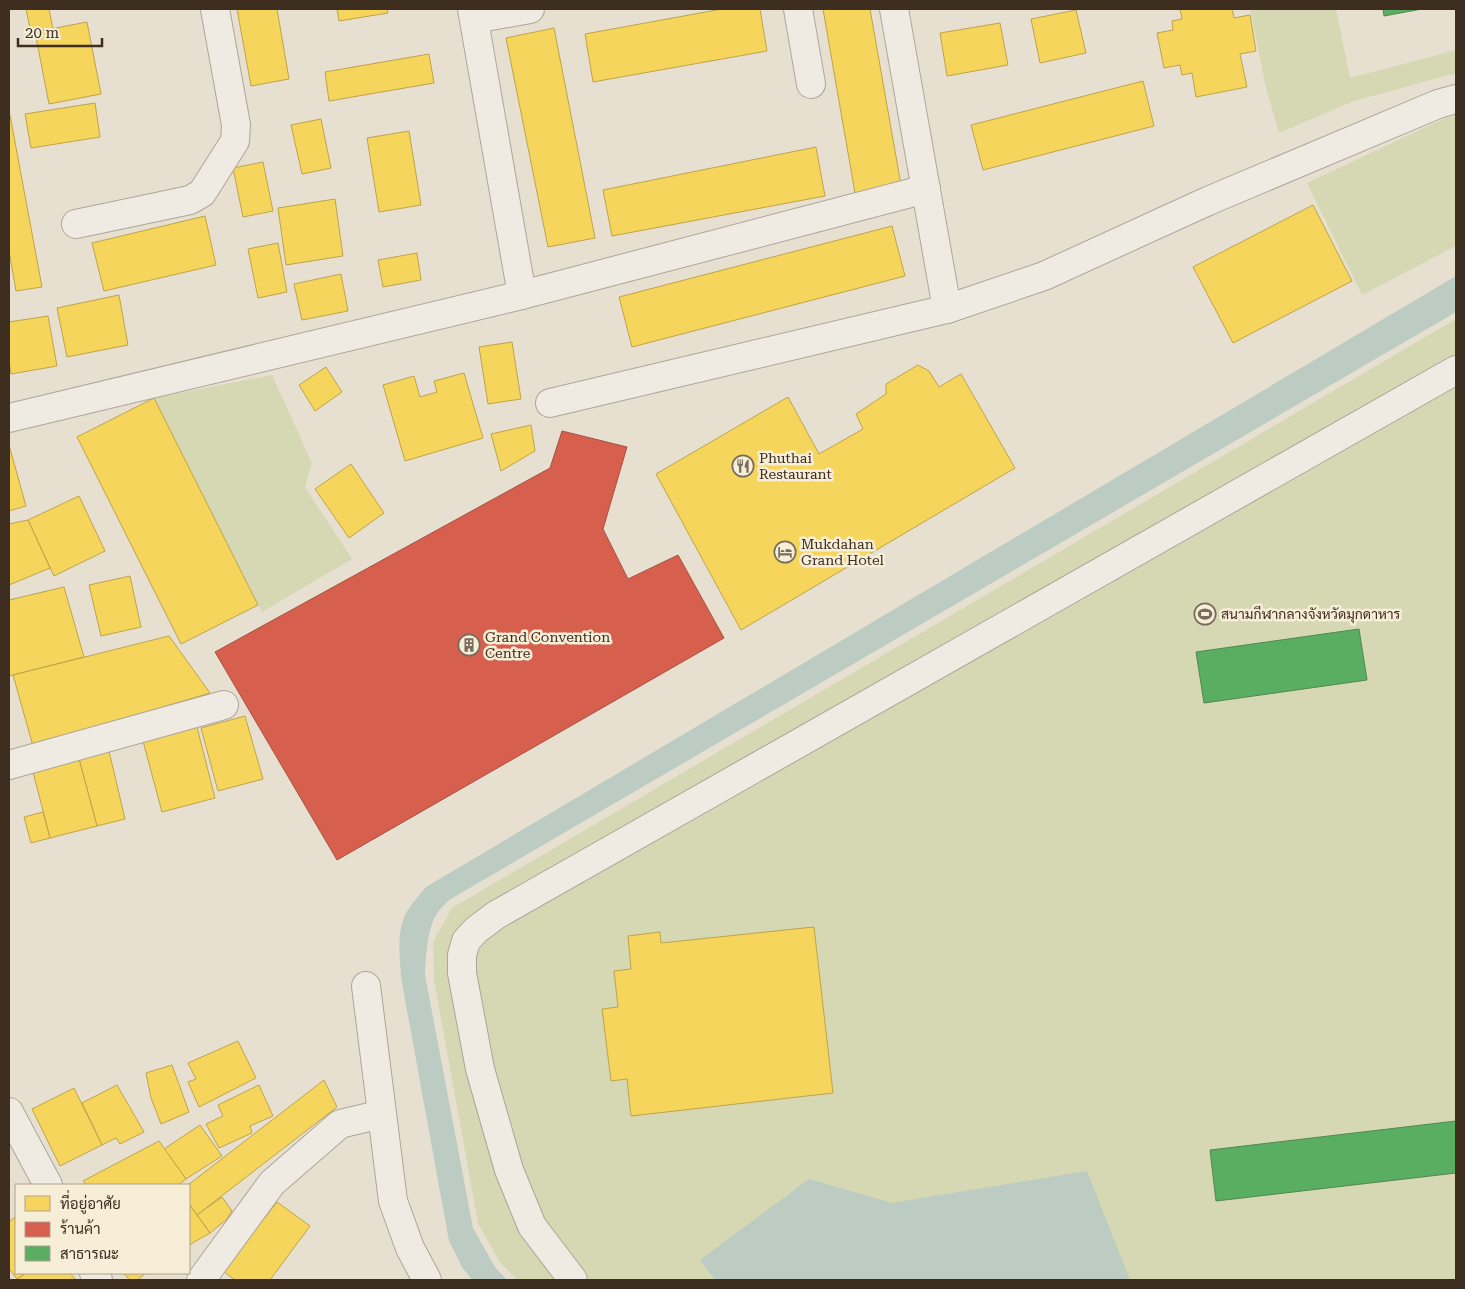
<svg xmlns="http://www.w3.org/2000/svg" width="1465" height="1289" viewBox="0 0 1465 1289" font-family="'Roboto Serif',Sarabun,serif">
<rect width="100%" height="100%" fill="#e7e0d1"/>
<!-- green -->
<g fill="#d6d7b3">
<path d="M1250,9H1336L1350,78L1456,50V73L1354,101L1279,133L1266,88Z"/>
<path d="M1456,116V246L1362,295L1307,183L1445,118Z"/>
<path d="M1456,319V1280H517L499,1261L478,1223L434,980L433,942L452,908Z"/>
<path d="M272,375L312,463L305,487L352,559L262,612L154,398Z"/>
</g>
<!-- water -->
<g fill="#bcccc2">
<path d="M1456,276V312L449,900C446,904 441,907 438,912C427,927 426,957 425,975L473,1228L495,1267L507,1280H472L462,1267L449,1241L401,977C400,959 397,937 403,920C407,908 418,897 426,887Z"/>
<path d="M1087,1171L1130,1280H715L700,1260L809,1179L892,1203Z"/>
</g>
<!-- homes -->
<g fill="#f6d55c" stroke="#bea34a">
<path d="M26,9H49L53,29L31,33Z"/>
<path d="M237,9H277L289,79L251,86Z"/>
<path d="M337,9H387L388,13L339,21Z"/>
<path d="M722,9H760L767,51L593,82L585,34Z"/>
<path d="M823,9H870L901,185L855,193Z"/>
<path d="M1180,9H1232L1234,18L1250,15L1256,51L1240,54L1247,87L1196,97L1192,73L1182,75L1180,65L1164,68L1157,33L1173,30L1172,21L1182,19Z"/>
<path d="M1076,10L1086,53L1040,63L1031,19Z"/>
<path d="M87,22L101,94L49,104L35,32Z"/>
<path d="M1000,23L1008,65L947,76L940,33Z"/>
<path d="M554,28L595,238L548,247L506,38Z"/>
<path d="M429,54L434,83L329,101L325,72Z"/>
<path d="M1143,81L1154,126L983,170L971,125Z"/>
<path d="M95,103L100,137L31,148L25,114Z"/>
<path d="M10,115L42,287L16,291L9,251V116Z"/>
<path d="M321,119L331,168L302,174L291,125Z"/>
<path d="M409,131L421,205L379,212L367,138Z"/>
<path d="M816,147L825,196L612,236L603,190Z"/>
<path d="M263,162L273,211L243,217L233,168Z"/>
<path d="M335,199L343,256L286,265L278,208Z"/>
<path d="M1313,205L1352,281L1233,343L1193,267Z"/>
<path d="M205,216L216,265L104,291L92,243Z"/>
<path d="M892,226L905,276L632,347L619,297Z"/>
<path d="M278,243L287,292L258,298L248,249Z"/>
<path d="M417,253L421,280L383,287L378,260Z"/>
<path d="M341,274L348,311L302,320L294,284Z"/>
<path d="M119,295L128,345L67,357L57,308Z"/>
<path d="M48,316L57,366L11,374L9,361V322Z"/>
<path d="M512,342L521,399L488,404L479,347Z"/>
<path d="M918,365L929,371L939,387L961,374L1015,468L741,630L656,474L788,397L819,454L863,429L856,414L886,394V384Z"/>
<path d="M326,367L342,392L315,411L299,385Z"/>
<path d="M464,373L483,438L405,461L383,385L414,376L420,397L437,392L434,381Z"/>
<path d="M154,398L258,605L181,644L77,437Z"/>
<path d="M531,425L535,451L501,471L491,434Z"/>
<path d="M9,445L26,506L9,511Z"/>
<path d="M351,464L384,513L349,538L315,489Z"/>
<path d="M79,496L105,551L54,576L28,520Z"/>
<path d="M28,520L50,568L9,585V524Z"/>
<path d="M130,576L141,627L101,636L89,585Z"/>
<path d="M64,587L84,657L9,676V600Z"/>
<path d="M169,636L210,693L33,746L13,675Z"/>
<path d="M245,716L263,779L218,791L201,728Z"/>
<path d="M197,727L215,798L162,812L143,741Z"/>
<path d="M109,751L125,819L97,826L79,759Z"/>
<path d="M79,759L97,826L50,838L33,772Z"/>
<path d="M43,812L50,838L31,843L24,817Z"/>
<path d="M814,927L833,1093L631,1116L627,1079L611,1081L602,1009L618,1007L614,971L631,969L628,936L660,932L661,943Z"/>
<path d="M238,1041L256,1078L199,1107L188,1082L196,1079L188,1063Z"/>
<path d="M172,1065L189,1112L161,1124L151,1098L146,1073Z"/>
<path d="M324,1080L337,1107L197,1215L189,1204L188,1185Z"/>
<path d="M117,1085L144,1132L120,1144L116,1138L102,1145L82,1103Z"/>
<path d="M259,1085L273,1116L250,1126L252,1133L219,1148L206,1124L223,1116L218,1105Z"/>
<path d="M74,1088L102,1145L60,1166L32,1109Z"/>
<path d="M200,1125L222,1156L186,1179L164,1149Z"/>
<path d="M159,1141L186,1179L178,1185H87L83,1181Z"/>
<path d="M222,1197L232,1211L227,1219L210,1233L197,1215Z"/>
<path d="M277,1202L310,1226L270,1280H235L223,1271Z"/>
<path d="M189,1204L210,1233L189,1245Z"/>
<path d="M16,1216V1273H26L17,1279L9,1269V1222Z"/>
<path d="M26,1273H70L76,1280H16Z"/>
<path d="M123,1273H146L137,1280H130Z"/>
</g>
<!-- shops -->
<path fill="#d6604d" stroke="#a85140" d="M562,431L627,447L603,529L628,579L678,555L724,638L337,860L215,652L550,468Z"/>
<!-- public -->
<g fill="#5aae61" stroke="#51884e">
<path d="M1383,9H1422L1384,16Z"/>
<path d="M1359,629L1367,680L1204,703L1196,652Z"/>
<path d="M1456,1121V1173L1216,1201L1210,1150Z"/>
</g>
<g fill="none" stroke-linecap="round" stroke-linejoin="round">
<!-- minor casing -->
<g stroke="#ada599" stroke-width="30">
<g id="minor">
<path d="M472,9L522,295"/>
<path d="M798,9L811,84"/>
<path d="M474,19L530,9"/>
<path d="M76,224L190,200L202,193L235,141L236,125L215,9"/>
<path d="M947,309L1044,276L1208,201L1438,104L1456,99"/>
<path d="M550,403L947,309L894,9"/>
<path d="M9,418L522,295L926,189"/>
<path d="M9,765L224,705"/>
<path d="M366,986L393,1201L410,1248L427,1280"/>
<path d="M9,1112L48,1185"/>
<path d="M94,1273L98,1280"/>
<path d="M201,1280L272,1183L340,1124L382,1114"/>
<path d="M573,1280L532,1226L509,1170L480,1069L462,973V955L466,941L476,930L496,915L1456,370"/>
</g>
</g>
<!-- minor -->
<use href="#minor" stroke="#efebe3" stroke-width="28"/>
</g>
<!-- icons -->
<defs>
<g id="restaurant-ring" transform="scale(1.125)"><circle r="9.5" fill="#f7eed8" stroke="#786c5e" stroke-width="1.5"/><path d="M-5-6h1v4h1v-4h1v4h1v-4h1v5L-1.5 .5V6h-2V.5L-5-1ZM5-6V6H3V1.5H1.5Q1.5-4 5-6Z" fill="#786c5e"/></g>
<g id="hotel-ring" transform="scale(1.125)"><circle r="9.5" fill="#f7eed8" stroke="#786c5e" stroke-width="1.5"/><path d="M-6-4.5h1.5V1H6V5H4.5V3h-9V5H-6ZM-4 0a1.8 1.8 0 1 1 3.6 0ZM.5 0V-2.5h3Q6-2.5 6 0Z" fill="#786c5e"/></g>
<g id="stadium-ring" transform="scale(1.125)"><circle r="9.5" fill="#f7eed8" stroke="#786c5e" stroke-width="1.5"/><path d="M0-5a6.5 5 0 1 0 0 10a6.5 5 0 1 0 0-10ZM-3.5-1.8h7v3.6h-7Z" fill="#786c5e"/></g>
<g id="building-ring" transform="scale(1.125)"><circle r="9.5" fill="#f7eed8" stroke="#786c5e" stroke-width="1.5"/><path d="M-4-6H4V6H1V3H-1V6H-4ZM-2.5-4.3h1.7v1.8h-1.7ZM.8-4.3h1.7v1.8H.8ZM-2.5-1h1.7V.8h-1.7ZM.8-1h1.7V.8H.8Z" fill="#786c5e"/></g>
</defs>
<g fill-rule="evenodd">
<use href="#restaurant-ring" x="743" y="466"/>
<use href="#hotel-ring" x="785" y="552"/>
<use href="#stadium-ring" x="1205" y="614"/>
<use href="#building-ring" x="469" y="645"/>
</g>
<g text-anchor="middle" stroke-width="5" stroke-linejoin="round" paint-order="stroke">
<!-- poi labels -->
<g font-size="14" fill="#3d2e20" stroke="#f7eed8" text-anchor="start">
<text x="759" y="463">Phuthai<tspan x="759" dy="16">Restaurant</tspan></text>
<text x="801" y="549">Mukdahan<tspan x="801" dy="16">Grand Hotel</tspan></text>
<text x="1221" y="619">สนามกีฬากลางจังหวัดมุกดาหาร</text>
<text x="485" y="642">Grand Convention<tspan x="485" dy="16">Centre</tspan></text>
</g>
</g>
<!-- border -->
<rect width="1465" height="1289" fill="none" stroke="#3d2e20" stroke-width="20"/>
<!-- legend -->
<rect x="15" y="1184" width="175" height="90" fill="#f7eed8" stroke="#ada18e"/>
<rect x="25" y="1196" width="25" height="15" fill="#f6d55c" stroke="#ada18e"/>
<text x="60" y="1209" font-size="15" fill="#3d2e20">ที่อยู่อาศัย</text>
<rect x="25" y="1222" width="25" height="15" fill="#d6604d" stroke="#ada18e"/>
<text x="60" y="1234" font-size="15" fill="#3d2e20">ร้านค้า</text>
<rect x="25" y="1246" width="25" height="15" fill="#5aae61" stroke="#ada18e"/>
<text x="60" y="1259" font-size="15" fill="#3d2e20">สาธารณะ</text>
<!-- scale -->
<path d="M18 38v8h84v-8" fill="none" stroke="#3d2e20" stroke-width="2.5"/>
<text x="25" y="38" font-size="15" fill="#3d2e20" stroke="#f7eed8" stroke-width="4" paint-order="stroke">20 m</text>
</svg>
